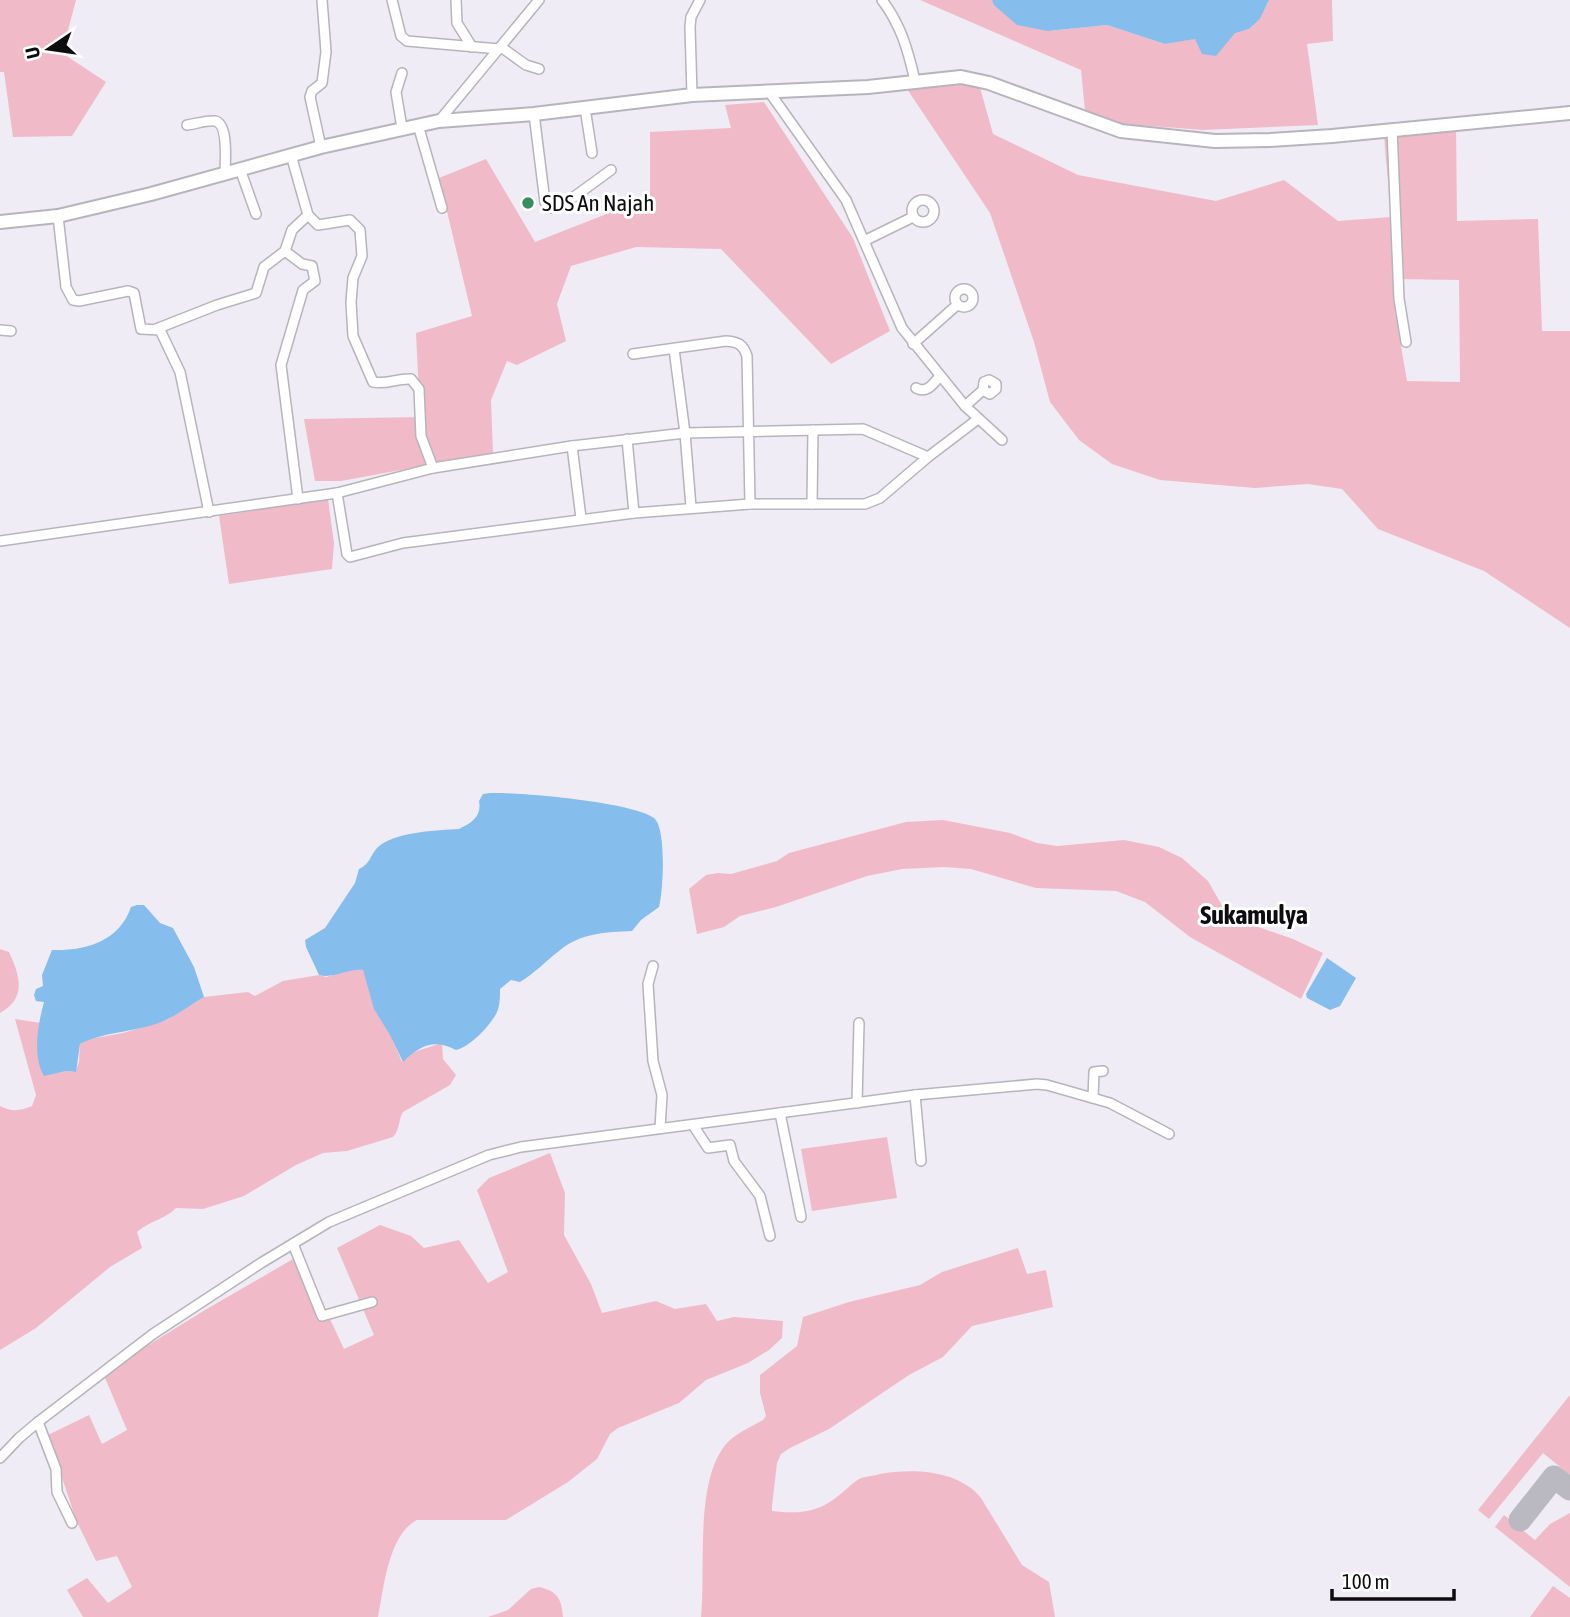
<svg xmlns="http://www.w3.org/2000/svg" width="1570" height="1617" viewBox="0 0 1570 1617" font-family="'Asap Condensed',sans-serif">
<rect width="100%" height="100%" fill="#efecf5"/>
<!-- green -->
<g fill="#f1bac8" fill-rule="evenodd">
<path d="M0,0H76L62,53L106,82L72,136L13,137L4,72H0Z"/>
<path d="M920,0H992L995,5L1048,31L1107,25L1165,44L1249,29L1260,19L1269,0H1332L1333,41L1307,44L1318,125L1203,130L1086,121L1081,70Z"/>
<path d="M940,82L979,84L993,134L1078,175L1216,201L1284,180L1338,221L1391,217L1384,136L1456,127L1457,221L1538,219L1542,331H1570V628L1484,571L1378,529L1342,489L1308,484L1255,488L1160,480L1112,464L1079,440L1050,402L1034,342L990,213L905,86ZM1394,279L1459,280L1460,382L1407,381L1395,311Z"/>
<path d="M764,102L853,238L890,331L831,364L721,249L636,247L571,266L557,304L566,341L517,365L507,361L491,400L493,453L341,481H315L304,419L420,417L416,333L472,316L439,178L486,159L535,242L650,197V132L731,128L725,105Z"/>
<path d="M328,499L334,543L332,569L229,584L219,516Z"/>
<path d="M943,820L1010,833L1037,843L1057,846L1124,840L1159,847L1182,858L1208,881L1224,909L1244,922L1293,939L1323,953L1301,999L1190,937L1145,902L1116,891L1036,888L971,869L944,867L902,869L867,876L776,907L740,916L724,927L697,934L689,889L706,875L718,873L731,874L777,861L789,853L906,822Z"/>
<path d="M0,949L9,952C20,976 27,998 0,1013Z"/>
<path d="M355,969L363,970L402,1062L414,1052L442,1043L443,1059L456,1075L450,1085L403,1112C398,1120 400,1130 393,1137L347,1151L323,1153L296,1165L244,1196L203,1209L176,1208C166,1219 149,1221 137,1232L142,1248L110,1267L36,1328L0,1350V1106C12,1112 20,1111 32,1106L36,1095L15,1019L41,1023L38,1040L44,1075L66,1071L75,1072L79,1062L80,1044L90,1039L123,1033L167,1020L204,997L248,992L255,996L283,981L319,975L326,977Z"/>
<path d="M887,1137L897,1198L812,1211L801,1149Z"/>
<path d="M550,1153L565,1193L564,1235L591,1284L602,1313L656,1301L675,1309L706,1304L717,1321L734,1317L783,1321L782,1338L769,1350L748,1363L706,1380L679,1403L618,1428L610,1434L597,1459L568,1482L506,1520H417C388,1535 384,1588 378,1617H83L67,1590L87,1578L108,1603L132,1587L117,1556L96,1561L76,1520L48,1435L89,1415L102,1444L127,1430L103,1373L205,1310L300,1255L344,1349L374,1335L337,1248L380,1225L411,1236L424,1248L459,1240L488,1283L508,1272L477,1190L489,1178Z"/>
<path d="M1018,1248L1027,1274L1046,1270L1053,1307L972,1326L943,1357L909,1375L829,1429L790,1448L781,1454L777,1463L772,1506V1511C798,1514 818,1513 838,1496C845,1491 852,1483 859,1479C865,1476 874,1476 880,1474C913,1468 959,1470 981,1498L1022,1565L1049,1582L1055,1617H701C706,1569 694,1480 727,1443C736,1433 751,1427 763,1420L766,1416L760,1393V1375L797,1346L803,1317L849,1302L920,1285L942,1272Z"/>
<path d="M1570,1395V1475L1543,1453L1489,1519L1478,1510Z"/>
<path d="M1570,1513V1587L1495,1527L1504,1515L1535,1540L1550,1524Z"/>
<path d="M1553,1586L1570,1598V1617H1530Z"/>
<path d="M539,1587C557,1591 562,1599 563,1617H488L508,1610L531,1589Z"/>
</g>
<!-- water -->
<g fill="#85bdec">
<path d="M992,0H1269L1260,19L1249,29L1235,33L1216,56L1202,54L1195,39L1165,44L1107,25L1048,31L1017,25L994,5Z"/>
<path d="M490,793C520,792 632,802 654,818C667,829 663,892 659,907L641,920L632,931C606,932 580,933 559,951C546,961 535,973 520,982L511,980L500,989C500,996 500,1006 497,1012C491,1025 470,1047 456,1050C434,1038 419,1046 403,1062L390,1035L374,1009L363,970C348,968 334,979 319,975L306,947L305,940L325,928L355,883L359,869C370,864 370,856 377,848C392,832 438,830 459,829C472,823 482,816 479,801L483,794Z"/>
<path d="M137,905H144L160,923L173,928L194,967L204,997C192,1004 179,1014 166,1020C140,1032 105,1031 80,1044L76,1072L66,1071L44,1076C32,1056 38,1024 44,1002L36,1001L34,995L36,989L43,986L42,975L52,950C85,951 119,942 131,907Z"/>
<path d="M1327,958L1356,978L1340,1006L1330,1010L1307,998L1306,994Z"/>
</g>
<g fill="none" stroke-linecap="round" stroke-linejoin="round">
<!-- taxiway -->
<path stroke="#bab8c0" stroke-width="23" d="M1520,1520L1554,1477L1570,1489"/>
<!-- minor casing -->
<g stroke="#b7b4bc" stroke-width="12">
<g id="minor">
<path d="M392,0L401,36L407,41L499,49"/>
<path d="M456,0L457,23L472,47"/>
<path d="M882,0C901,25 908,50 915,81"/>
<path d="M501,47L526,65L539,69"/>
<path d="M770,93L846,200L902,328L965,406L1002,440"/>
<path d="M692,95L690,27L691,17L700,0"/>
<path d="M585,108L592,153"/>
<path d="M534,114L545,202L551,208L560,207L611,170"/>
<path d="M439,121L539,0"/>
<path d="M187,125C195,124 207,120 215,121C229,124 225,163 225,174"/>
<path d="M418,125L442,208"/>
<path d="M402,128L396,92L402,73"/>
<path d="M1392,129L1399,299L1406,342"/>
<path d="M321,147L310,97L312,91L322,83L326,52L322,0"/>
<path d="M291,155L308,215L318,225L350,220L360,230L362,256L353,278L351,302L353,336L373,382C387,385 397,378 411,379L419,389L421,436L433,468"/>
<path d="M240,169L256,214"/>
<circle cx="923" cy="211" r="11"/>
<path d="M58,216L66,287L73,300L79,301L128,291L134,293L141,329L160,330L180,372L209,512"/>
<path d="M866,240L913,217"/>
<path d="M285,251L302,264L312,266L315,281L303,290L281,365L298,499"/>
<circle cx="964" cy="298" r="9"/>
<path d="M156,329L217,305L256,293L264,267L285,251L292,230L308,215"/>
<path d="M0,330L11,331"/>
<path d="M913,344L957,305"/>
<path d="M674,349L685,433L691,507"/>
<path d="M633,354L726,341C738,342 743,344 747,356L750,504"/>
<path d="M989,380L996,384V389L990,394L983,390L984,382Z"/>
<path d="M916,388C927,394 933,384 940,376"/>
<path d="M965,406L983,390"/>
<path d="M627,439L634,513"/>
<path d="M572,446L581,518"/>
<path d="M337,493L347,554L350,557L403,543L634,513L750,504H865L880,498L928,457L978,419"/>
<path d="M812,504L813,430"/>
<path d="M0,541L337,493L433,468L572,446L685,433L863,429L928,457"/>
<path d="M653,966L648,984L653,1061L662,1095L660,1128"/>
<path d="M915,1095L921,1161"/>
<path d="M1093,1098L1094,1072L1103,1071"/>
<path d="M857,1103L859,1023"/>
<path d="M780,1113L801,1217"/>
<path d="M693,1125L708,1148L730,1145L734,1161L760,1196L770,1236"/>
<path d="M293,1244L322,1316L372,1302"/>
<path d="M38,1422L56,1469L57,1492L72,1523"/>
<path d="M0,1458L19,1438L38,1422L153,1334L261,1263L329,1222L489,1155L521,1147L915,1095L1037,1084L1047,1085L1110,1103L1169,1134"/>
</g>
</g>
<!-- secondary casing -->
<g stroke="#b7b4bc" stroke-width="16">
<path id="secondary" d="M0,222L58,216L151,194L321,147L439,121L534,114L692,95L868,87L961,77L989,83L1121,131L1215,141L1270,140L1332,136L1570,113"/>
</g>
<!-- minor -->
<use href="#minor" stroke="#fff" stroke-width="9"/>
<!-- secondary -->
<use href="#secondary" stroke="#fff" stroke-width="12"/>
</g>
<!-- markers -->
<circle fill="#398e61" stroke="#fff" stroke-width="2.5" cx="528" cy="203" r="7"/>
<g text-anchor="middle" stroke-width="6" stroke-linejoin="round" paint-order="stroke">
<!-- poi labels -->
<g font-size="23" fill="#0d0c0f" stroke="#fff" text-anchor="start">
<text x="542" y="211">SDS An Najah</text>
</g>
<!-- quarter labels -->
<g font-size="26" font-weight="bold" fill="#0d0c0f" stroke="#fff">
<text x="1254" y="924">Sukamulya</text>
</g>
</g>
<!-- north arrow -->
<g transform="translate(49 49) rotate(257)" stroke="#ffffff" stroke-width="5" paint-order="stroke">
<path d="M0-5L12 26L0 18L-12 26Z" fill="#0d0c0f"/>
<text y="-10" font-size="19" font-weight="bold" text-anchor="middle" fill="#0d0c0f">U</text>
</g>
<!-- scale -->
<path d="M1332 1589v10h122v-10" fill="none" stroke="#0d0c0f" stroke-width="3.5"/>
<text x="1342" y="1589" font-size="21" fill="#0d0c0f" stroke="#ffffff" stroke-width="5" paint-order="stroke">100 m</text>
</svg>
